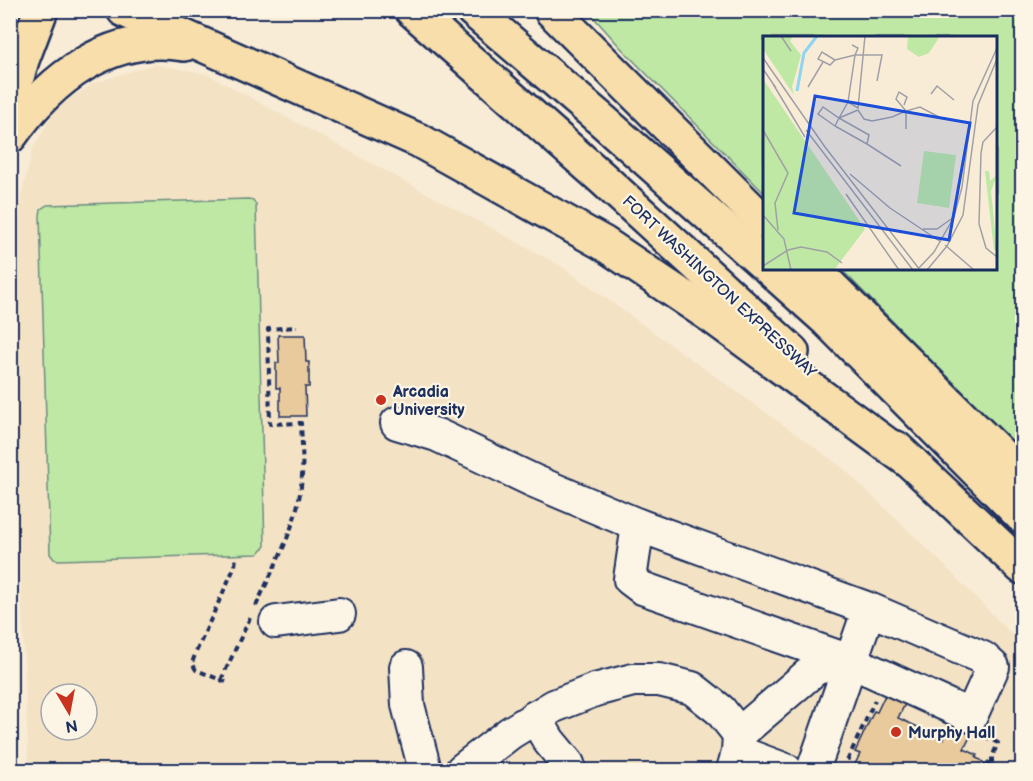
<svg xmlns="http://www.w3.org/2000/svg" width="1033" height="781" viewBox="0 0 1033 781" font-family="'Balsamiq Sans',sans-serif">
<rect width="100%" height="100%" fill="#f8ecd6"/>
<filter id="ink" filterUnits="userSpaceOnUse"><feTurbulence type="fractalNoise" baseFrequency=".0167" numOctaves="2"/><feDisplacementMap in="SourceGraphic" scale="12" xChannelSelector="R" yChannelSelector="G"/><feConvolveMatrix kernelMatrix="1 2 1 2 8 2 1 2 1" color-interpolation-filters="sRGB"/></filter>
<g filter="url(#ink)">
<!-- built -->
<path fill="#f4e2c5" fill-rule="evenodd" d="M154,64L207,74L561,266L842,467L937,558L1022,645V770H29L10,333L11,290L21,196L33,148L56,108L94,83ZM51,694H87V730H51Z"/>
<!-- green -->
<g fill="#bee8a4" stroke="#6c8c81" stroke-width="1.5">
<path d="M588,11H1022V453L841,269L996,268V38H764V193L620,47Z"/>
<path d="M248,199L253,200L256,205L265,546L258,554L59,560L54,559L50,554L40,216L41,209L47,205Z"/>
</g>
<!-- building -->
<g fill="#e9ca9c" stroke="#1b2f5e" stroke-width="1.5">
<path d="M278,335H305L306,362H309V387H305L306,416H280V388H276V363H279Z"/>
<path d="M886,693L906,702L898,718L944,739L951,723L972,733L964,749L977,755L976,758L981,760L989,770H890L881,767L880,770H852L860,754L855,752L874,711L877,712Z"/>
</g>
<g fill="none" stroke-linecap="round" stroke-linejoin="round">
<!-- minor casing -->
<g stroke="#1b2f5e" stroke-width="36">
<g id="minor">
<path d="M397,423L437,435L534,481L638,525"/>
<path d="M276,622L339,614"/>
<path d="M406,667L408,705L425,770"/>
<path d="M535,717L549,741L568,764L570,770"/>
<path d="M738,752L739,734L816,668L850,661"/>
<path d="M462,770L510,733L554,706L595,690L633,680H659L692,688L720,710L739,734"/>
<path d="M733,770L738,752L786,770"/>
<path d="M813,770L869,609L983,658L993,667L971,716L850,661L642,588L630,579L638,525L869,609"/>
</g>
</g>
<!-- major casing -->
<g stroke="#1b2f5e" stroke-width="38">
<path id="major" d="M10,102L22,60L41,10"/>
</g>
<!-- highway casing -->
<g stroke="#1b2f5e" stroke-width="38">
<g id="highway">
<path d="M124,10L420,141L603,243L713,317L912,463"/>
<path d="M412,10L602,178L792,352"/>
<path d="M473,10L603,121L764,264"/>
<path d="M551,10L764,222"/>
<path d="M10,136C51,78 110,32 184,44"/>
<path d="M769,268L827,320L1022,516"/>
<path d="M812,268L1022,476"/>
<path d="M896,448L1022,567"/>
</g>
</g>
<!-- path -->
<g stroke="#1b2f5e" stroke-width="4" stroke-dasharray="6 4.5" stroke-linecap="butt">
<path d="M256,606C272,570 294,533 300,493C304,470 302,447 301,423L270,424L268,329L297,327"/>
<path d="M221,680L250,618"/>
<path d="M226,682L196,670L192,663L196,652L235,566L236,557"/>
<path d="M984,736L998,743L992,757V770"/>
<path d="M986,766L992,758"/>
<path d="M843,770L875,700"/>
</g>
<!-- minor -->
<use href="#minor" stroke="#fcf5e5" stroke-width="32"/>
<!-- major -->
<use href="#major" stroke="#f8deab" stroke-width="33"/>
<!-- highway -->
<use href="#highway" stroke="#f8deab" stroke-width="33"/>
</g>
</g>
<!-- markers -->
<g fill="#c8321e" stroke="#fcf5e5" stroke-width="2">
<circle cx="381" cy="400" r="6"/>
<circle cx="896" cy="732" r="6"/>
</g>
<g text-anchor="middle" stroke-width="4.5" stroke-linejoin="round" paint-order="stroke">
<!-- street labels -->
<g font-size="16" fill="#1b2f5e" stroke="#fcf5e5">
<text transform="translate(720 286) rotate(43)" y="6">FORT WASHINGTON EXPRESSWAY</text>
</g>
<!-- poi labels -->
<g font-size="16" font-weight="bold" fill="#1b2f5e" stroke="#fcf5e5" text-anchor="start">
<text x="393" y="397">Arcadia<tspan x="393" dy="18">University</tspan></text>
<text x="908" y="738">Murphy Hall</text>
</g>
</g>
<!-- overview -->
<g transform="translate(763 36)">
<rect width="234" height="234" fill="#f8ecd6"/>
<path d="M0,0H30L27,5L38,19L29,51L31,59L0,13ZM145,0H177L166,17L156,21L144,13ZM0,43L102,193L71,234H0ZM161,115L193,119L186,172L154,167ZM222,135H226L227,145L234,139L228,155L234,214H231Z" fill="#bee8a4"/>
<path fill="none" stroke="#8fd4f0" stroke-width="3" d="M34,55L41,17L54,0"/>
<path fill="none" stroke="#a0a0a6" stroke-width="1.5" d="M18,0L28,15M89,9L95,12L92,19H119L114,45M0,22L62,111L157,234M72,24L59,16L55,23L67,29L72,24L92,19L85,66M0,33L13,52M10,48L42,101M45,51L60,26M168,58L174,50L191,64M95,74L101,83L109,85L129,81L143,75L133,63L136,56L144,61L141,69M76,82L95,74M72,90L104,108L106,99L76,82L60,71L55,78L72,90L76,82L85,66L95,72L102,0M234,91L220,106L218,117L216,188L223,212L234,221M143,93V75L157,71L176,81M0,94L25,137L12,167L15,194M43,94L150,234M104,108L138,130M87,138L127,172L178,206M83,158L136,234M0,179L21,203L28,234M160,193H174L191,181M182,209L211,234M0,230L25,214L38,211L64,216L79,227M154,234L171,216L191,181L199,151L210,65L234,12M164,234L184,210L200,179L215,69L234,23"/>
<path fill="#1d4ed8" fill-opacity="0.15" stroke="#1d4ed8" stroke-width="3" d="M52,60L207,87L186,204L31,177Z"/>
<rect width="234" height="234" fill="none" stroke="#1b2f5e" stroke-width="3"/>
</g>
<!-- margin -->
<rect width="1033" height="781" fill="none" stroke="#fcf5e5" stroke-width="36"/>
<rect x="18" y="18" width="997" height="745" fill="none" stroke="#1b2f5e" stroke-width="2" filter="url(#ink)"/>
<!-- north arrow -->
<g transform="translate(69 712) rotate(170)"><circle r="28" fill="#fcf5e5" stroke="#a2a6af" stroke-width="1.5"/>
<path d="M0-4.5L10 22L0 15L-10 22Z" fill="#c8321e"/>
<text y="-9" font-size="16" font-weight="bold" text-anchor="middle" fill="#1b2f5e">N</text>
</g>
</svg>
